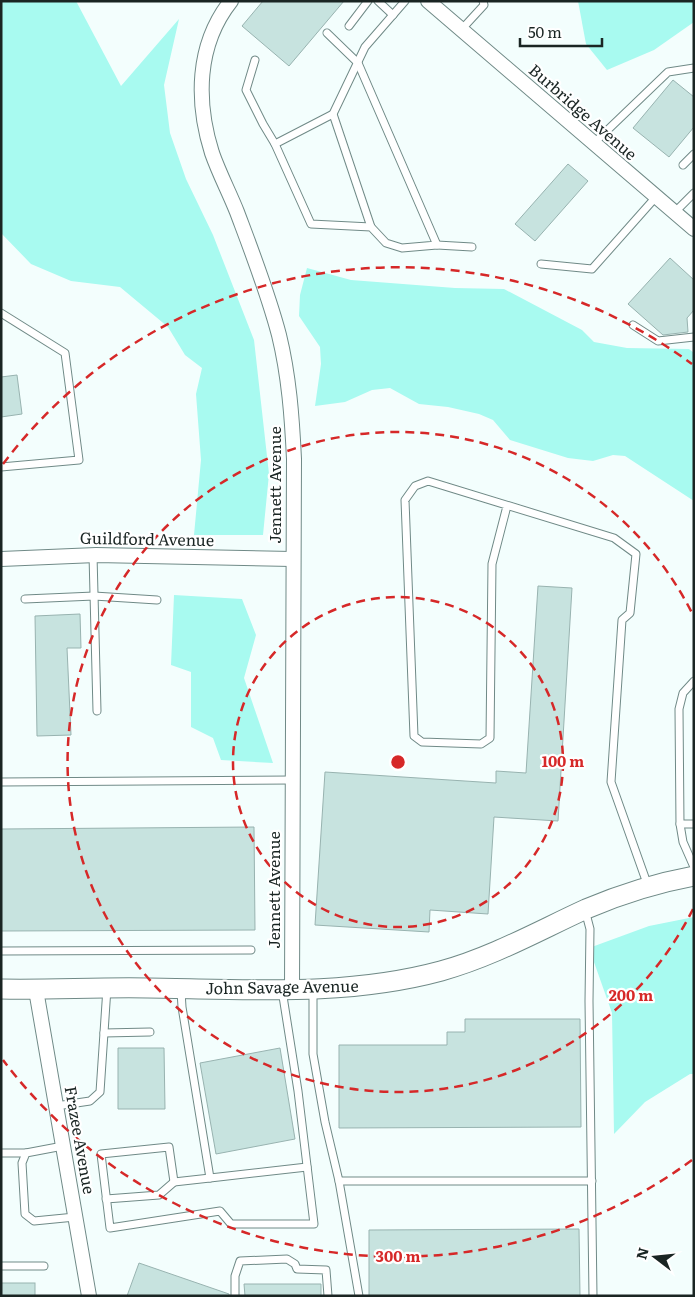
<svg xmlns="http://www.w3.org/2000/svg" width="695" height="1297" viewBox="0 0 695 1297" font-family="Literata,serif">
<rect width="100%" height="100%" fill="#f3fefd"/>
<!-- green -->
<g fill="#a8faf0">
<path d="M1,1H76L121,86L179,19L164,85L170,133L186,179L213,235L254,340L269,474L263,535H194L201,460L196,394L202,368L185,355L168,327L120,287L71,281L31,264L1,233Z"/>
<path d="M578,1H694V22L654,50L607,70L586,44Z"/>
<path d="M307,268L351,280L455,288L504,289L582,330L594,342L627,348L689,349L694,353V501L625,456L613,455L593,461L568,458L510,440L493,420L479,414L448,407L419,404L390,388L372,390L345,402L315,406L321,364L320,347L299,316L300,295Z"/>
<path d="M174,595L242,599L256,635L244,678L273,763L221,760L213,738L191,727V672L171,665Z"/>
<path d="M694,917V1074H690L645,1102L614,1134L612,1013L589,948L649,926Z"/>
</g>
<!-- building -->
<g fill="#c7e3df" stroke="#98b3b0">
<path d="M263,1H344L289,66L242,26Z"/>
<path d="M673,80L694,97V127L669,157L633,128Z"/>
<path d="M568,164L588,181L535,241L515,224Z"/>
<path d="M670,258L694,280V310L687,318L688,332L663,335L628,304Z"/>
<path d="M17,375L22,414L1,417V377Z"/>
<path d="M538,586L572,588L558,821L494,817L488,914L430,910L429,932L315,925L325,772L496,783V771L526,773Z"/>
<path d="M80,614L81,648H67L71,735L37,736L35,616Z"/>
<path d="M254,827L255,930L1,931V829Z"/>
<path d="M465,1019H580L581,1127L339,1128V1045H447V1032H465Z"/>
<path d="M118,1048H164L165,1109H118Z"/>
<path d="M280,1048L295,1139L216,1154L200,1063Z"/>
<path d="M579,1229L580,1296H369V1230Z"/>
<path d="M139,1263L229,1294V1296H127Z"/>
<rect x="1" y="1283" width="34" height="13"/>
<path d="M244,1284H321V1296H245Z"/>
</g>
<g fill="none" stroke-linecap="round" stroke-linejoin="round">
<!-- lane casing -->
<g stroke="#708a87" stroke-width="9">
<g id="lane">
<path d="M378,1L393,15"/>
<path d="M349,26L368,1"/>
<path d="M461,30L484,5L483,1"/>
<path d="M255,60L246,90L263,124L275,144L333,114L365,47L405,1"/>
<path d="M333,114L371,227"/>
<path d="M594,143L668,72L694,68"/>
<path d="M275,144L311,224L371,227L386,243L402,248L437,245L358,63L327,33"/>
<path d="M683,165L694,154"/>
<path d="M674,213L694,193"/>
<path d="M437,245L472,247"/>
<path d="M541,264L592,269L655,198"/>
<path d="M1,313L65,353L79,460L1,467"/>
<path d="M633,325L658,341L694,337"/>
<path d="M507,506L492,564L490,738L481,744L422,742L414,736L405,500L415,486L428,481L614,538L636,554L630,613L622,620L611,782L648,886"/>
<path d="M93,555L97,711"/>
<path d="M25,599L94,596L157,600"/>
<path d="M694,681L683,693L679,709L680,824L683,842L694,867"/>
<path d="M1,782L292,780"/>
<path d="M680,824H694"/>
<path d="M585,910L590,929L589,1001L593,1296"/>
<path d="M1,951L251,950"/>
<path d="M181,991L182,1007L210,1178L307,1167"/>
<path d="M313,991V1054L325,1122L339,1181L359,1296"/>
<path d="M104,1033L150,1032"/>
<path d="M56,1106L90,1101L100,1092L107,988"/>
<path d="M63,1146L26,1153L22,1163L25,1214L34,1221L75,1217"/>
<path d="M1,1153H26"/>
<path d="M210,1178L174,1182L169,1147L101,1154L110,1228L220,1211L231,1224H314L298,1091L282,990"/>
<path d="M339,1181H592"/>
<path d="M106,1199L159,1195L174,1182"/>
<path d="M1,1266H44"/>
<path d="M235,1296V1276L240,1261L287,1259L295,1264L297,1269L326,1270L328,1296"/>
</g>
</g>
<!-- street casing -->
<g stroke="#708a87" stroke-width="16">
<g id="street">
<path d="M231,1C196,45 196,102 212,153C219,173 229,192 237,212C252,252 268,293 279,335C289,376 292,417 294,459L292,990"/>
<path d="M428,1L694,229"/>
<path d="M1,559L96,555L292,559"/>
<path d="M36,990L89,1296"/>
</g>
</g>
<!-- secondary casing -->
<g stroke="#708a87" stroke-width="21">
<path id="secondary" d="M1,989C50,990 99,987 148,988C246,989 345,997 441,971C492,957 538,931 586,909C621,894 656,883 694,876"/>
</g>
<!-- lane -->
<use href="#lane" stroke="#fff" stroke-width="7"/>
<!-- street -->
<use href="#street" stroke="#fff" stroke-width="14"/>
<!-- secondary -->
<use href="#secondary" stroke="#fff" stroke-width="19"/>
</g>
<!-- distance rings -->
<g fill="none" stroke="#d62828" stroke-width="2.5" stroke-dasharray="9 6">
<circle cx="398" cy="762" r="165"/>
<path d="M693 909A330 330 0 1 1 693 615"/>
<path d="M692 1160A495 495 0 0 1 3 1060M3 464A495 495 0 0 1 692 364"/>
</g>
<g text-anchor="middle" stroke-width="4.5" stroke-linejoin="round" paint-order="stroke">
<!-- street labels -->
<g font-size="16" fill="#1a2523" stroke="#fff">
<text transform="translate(583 112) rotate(41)" y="6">Burbridge Avenue</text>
<text transform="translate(275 485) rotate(-90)" y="6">Jennett Avenue</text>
<text transform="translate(147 539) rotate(1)" y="6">Guildford Avenue</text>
<text transform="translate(274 890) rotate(-90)" y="6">Jennett Avenue</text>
<text transform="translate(282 987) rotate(-1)" y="6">John Savage Avenue</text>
<text transform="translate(80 1140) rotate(80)" y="6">Frazee Avenue</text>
</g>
</g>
<circle cx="398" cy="762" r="8" fill="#d62828" stroke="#fff" stroke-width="2.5"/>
<g font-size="15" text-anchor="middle" font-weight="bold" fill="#d62828" stroke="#fff" stroke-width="4.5" stroke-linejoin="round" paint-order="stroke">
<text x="563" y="767">100 m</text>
<text x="631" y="1001">200 m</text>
<text x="398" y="1262">300 m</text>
</g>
<!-- border -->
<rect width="695" height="1297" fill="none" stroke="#1a2523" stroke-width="5"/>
<!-- north arrow -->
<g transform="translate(655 1257) rotate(286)" stroke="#ffffff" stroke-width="4" paint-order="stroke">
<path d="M0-4L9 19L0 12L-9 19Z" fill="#1a2523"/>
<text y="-8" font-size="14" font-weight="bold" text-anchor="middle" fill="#1a2523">N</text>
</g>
<!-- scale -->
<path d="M520 38v8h82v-8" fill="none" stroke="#1a2523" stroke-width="2.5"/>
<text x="528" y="38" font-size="15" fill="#1a2523" stroke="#ffffff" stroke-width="4" paint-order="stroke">50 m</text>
</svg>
